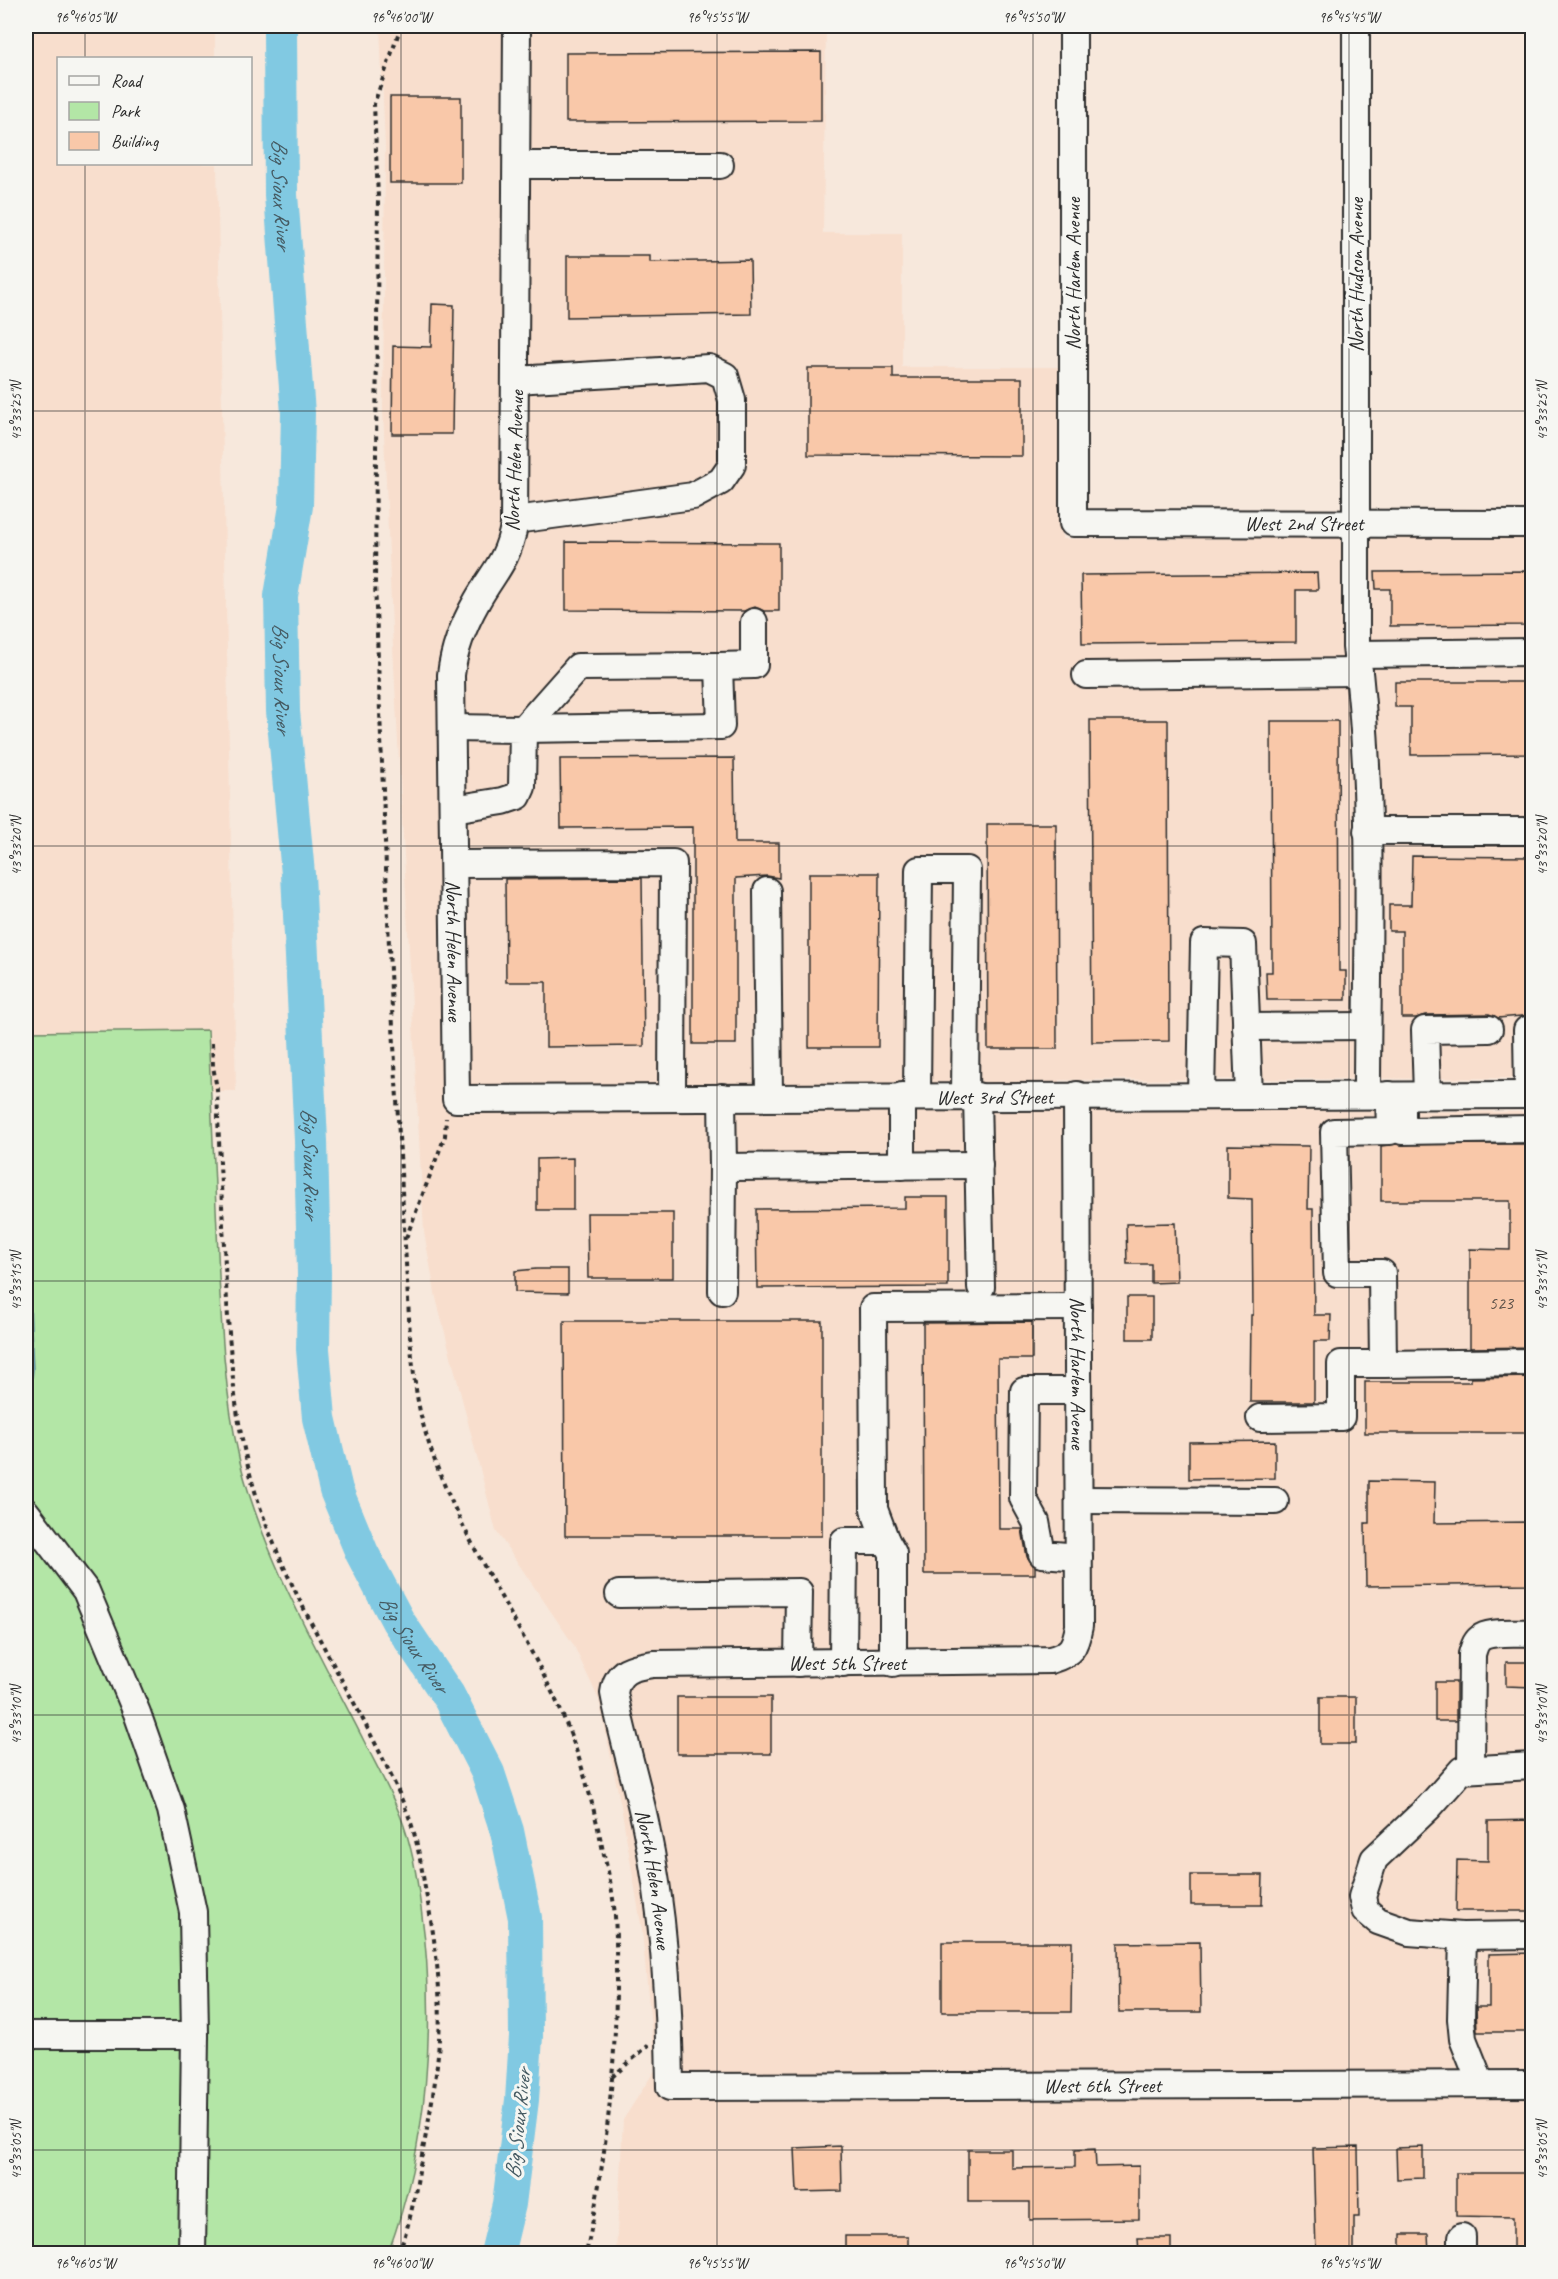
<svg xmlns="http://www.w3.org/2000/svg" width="1558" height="2279" viewBox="0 0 1558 2279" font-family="Caveat,sans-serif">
<rect width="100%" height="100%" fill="#f7e8dc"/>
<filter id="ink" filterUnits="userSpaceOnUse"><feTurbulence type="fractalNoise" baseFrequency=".0167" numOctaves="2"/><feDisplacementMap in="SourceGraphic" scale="12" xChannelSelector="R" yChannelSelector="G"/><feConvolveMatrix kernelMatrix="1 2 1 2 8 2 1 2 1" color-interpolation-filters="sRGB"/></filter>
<g filter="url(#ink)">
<!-- built -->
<g fill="#f8decd">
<path d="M26,26H215V58H58V164H217L236,1091L26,1092Z"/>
<path d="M380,26H826L823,233H902V367H1060L1062,539L1532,537V1078L1060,1080L1061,1109L1532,1112V2253H616L623,2120L655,2070L642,1930L621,1806L599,1700L573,1644L496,1531L436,1298L424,1232L392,628L383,409L385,147Z"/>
</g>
<!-- green -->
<path fill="#b3e6a6" stroke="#6f8868" stroke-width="1.5" d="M208,1030C211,1104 215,1179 218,1253C221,1323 224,1393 240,1462C265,1561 318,1650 364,1741C376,1765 390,1790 400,1815C412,1845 417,1877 421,1908C437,2021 428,2146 388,2253H26V1032Z"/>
<!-- water -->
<path fill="#81c9e2" stroke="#5f8a99" stroke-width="1.5" d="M26,1218L33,1370L31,1388L26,1398Z"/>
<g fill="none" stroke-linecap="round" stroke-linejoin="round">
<!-- river -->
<path stroke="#81c9e2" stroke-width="34" id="s1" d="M280,26L281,195L298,413L296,506L281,596L283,711L298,874L311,1141L314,1274L313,1349L319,1418L336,1490L362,1553L398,1621L448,1695L488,1773L507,1831L525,1918L526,2036L522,2100L509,2204L497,2254"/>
</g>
<!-- building -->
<g fill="#f9c8a9" stroke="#2b2b2b" stroke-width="1.5">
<path d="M821,52V121L566,122V53Z"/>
<rect x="390" y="97" width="71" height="86"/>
<path d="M567,256H650V262L750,260L751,314L567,317Z"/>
<path d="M432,304L454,305L452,434H392L393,346L431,347Z"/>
<path d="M808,368H893V378H1022V456L808,455Z"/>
<path d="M566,542L779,543V611H764L755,607L744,611L566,610Z"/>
<path d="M1533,571V625L1390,626V589H1376L1375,572Z"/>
<path d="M1317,573L1318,590H1296V642L1082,644L1081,575Z"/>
<path d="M1395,682H1533V754L1411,755V707H1395Z"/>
<path d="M1090,720H1168L1169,1041L1092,1042Z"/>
<path d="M1271,721H1338L1339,971H1346V1000H1267L1266,972H1272Z"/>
<path d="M734,758L735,843H779V878L767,876L736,878V1044H693V827L561,828L560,759Z"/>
<path d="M987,824H1056L1057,1049H988Z"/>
<path d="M1412,856L1533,857V1015L1498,1018L1489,1014L1425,1015L1416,1018H1402V931H1389V905H1411Z"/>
<path d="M809,873H879L878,1047H809Z"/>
<path d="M642,878L644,1046L546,1047V982H506L505,879Z"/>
<path d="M1396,1144H1533V1347L1470,1348V1249L1510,1250V1201H1381V1146Z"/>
<path d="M1228,1145L1309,1146L1308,1209H1313L1314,1315H1331L1330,1341H1314V1402H1250L1251,1315H1253L1252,1199L1228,1198Z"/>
<path d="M573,1158V1210H537V1159Z"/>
<path d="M905,1197H948V1287L757,1288L756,1209L905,1208Z"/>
<path d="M587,1213H673V1278H588Z"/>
<path d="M1175,1223L1177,1282L1151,1283V1264H1127L1126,1224Z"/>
<path d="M536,1269H568V1293L515,1292V1271Z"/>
<rect x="1127" y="1297" width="25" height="42"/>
<path d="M564,1321H822V1536H565Z"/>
<path d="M1032,1322V1359H998L999,1529H1022L1027,1557L1035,1566V1574H924L923,1323Z"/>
<path d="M1533,1377V1433H1365V1382H1471V1378Z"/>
<path d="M1275,1441V1478L1189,1479V1442Z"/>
<path d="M1369,1481L1435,1482L1434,1523L1533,1522V1584L1366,1586L1365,1523H1369Z"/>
<path d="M1506,1662H1533V1687L1506,1686Z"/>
<rect x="1435" y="1682" width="21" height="39"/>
<rect x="677" y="1697" width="94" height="57"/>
<rect x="1320" y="1697" width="36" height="47"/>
<path d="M1533,1820V1911H1456L1457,1860L1488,1861V1821Z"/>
<path d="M1191,1875H1263L1262,1905H1191Z"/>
<path d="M942,1942H1072L1071,2012H942Z"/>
<path d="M1200,1942L1201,2012H1119L1118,1943Z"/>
<path d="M1533,1953V2032H1477L1476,2007H1489V1954Z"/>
<path d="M841,2146L842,2191L797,2192L795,2148Z"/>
<path d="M1358,2147L1359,2217H1354V2253H1316L1313,2148Z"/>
<path d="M1423,2147V2178L1397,2179L1396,2148Z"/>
<path d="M1095,2149L1096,2167L1139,2166V2219L1030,2220V2202H968V2150H1012V2168L1075,2167V2150Z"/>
<path d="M1456,2173H1533V2253H1513V2217L1456,2216Z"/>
<path d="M1401,2234H1428L1429,2253H1401Z"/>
<rect x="845" y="2236" width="63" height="17"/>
<path d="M1138,2238H1171V2253H1139Z"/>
</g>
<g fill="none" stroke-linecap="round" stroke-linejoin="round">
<!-- minor casing -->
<g stroke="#2b2b2b" stroke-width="30">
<g id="minor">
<path id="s2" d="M517,26L514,526C507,562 494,571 477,601C464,624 454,648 451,675L456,1099L1532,1095"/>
<path id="s3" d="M1073,26V523L1532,524"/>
<path d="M1356,26V647C1375,795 1367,946 1367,1095"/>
<path d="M517,165H720"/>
<path d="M515,520L693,496L721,481L732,465V400L725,376L709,368L516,380"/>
<path d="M1357,654L1532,652"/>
<path d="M719,666L721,726L523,729L578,667Z"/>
<path d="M719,666L754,665V622"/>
<path d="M1086,675L1359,672"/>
<path d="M452,728L523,729L522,787L518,796L503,801L453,809"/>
<path d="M1367,831H1532"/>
<path d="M454,864L673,863L672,1097"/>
<path d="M767,891L769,1097"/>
<path d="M1246,1027L1367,1026"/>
<path id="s4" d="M1077,1095L1079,1626C1075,1647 1072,1654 1050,1660L653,1664C632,1667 617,1670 614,1693C622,1736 636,1779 645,1822C664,1910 669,1998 670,2087L1532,2084"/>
<path d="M1201,1095L1204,943L1243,944L1249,1095"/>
<path d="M1389,1095L1390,1131L1334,1132L1337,1273H1382L1383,1364L1532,1362"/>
<path d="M1427,1095L1425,1030L1489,1029"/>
<path d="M1528,1095L1527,1030H1532"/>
<path d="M902,1096V1166"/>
<path d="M917,1096L919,870H967L965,1096"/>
<path d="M977,1096L981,1287"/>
<path d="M722,1097L723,1167L979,1165"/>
<path d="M1402,1101V1131L1532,1129"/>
<path d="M722,1291L723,1167"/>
<path d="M1078,1391H1024L1023,1498L1036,1522L1042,1554L1079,1557"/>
<path d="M1260,1418L1341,1417V1364H1383"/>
<path d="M1079,1500L1275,1501"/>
<path d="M26,1512L86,1591L137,1713L171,1810L193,1912L195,2035L192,2254"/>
<path d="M619,1594L799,1592L798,1663"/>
<path d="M843,1663L844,1541H886"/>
<path d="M893,1663V1553L886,1541L874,1509L873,1308L1078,1307"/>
<path d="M1532,1766L1462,1770L1429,1807L1374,1859L1362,1897L1365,1910L1378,1921L1409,1932L1462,1936L1532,1935"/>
<path d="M1471,1769L1472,1654C1474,1648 1475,1641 1482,1637C1492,1631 1520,1633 1532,1633"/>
<path d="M1463,1936L1461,2019L1463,2039L1481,2084"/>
<path d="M26,2035H195"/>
<path d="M1462,2237V2254"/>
</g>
</g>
<!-- path -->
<g stroke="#2b2b2b" stroke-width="4" stroke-dasharray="4.5 4.5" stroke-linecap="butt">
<path d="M401,26L374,104L378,198L375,582L390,972L410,1336C413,1368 416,1401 425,1431C454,1530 517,1615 560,1709C580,1754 593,1803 603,1851C607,1867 611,1883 613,1899C617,1925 616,1954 616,1981C616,2072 605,2164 586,2254"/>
<path d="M212,1043L213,1066L217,1089C219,1147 222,1206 225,1265C229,1337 232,1411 252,1481C286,1601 363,1702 409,1817C417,1839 421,1864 425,1888C435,1937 442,1989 439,2039C437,2081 428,2124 420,2165C415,2194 410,2226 398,2254"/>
<path d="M406,1238L445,1136L446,1118"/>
<path d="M612,2077L649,2045"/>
</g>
<!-- minor -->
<use href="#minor" stroke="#f6f6f2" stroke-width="26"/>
</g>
</g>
<!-- ticks -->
<path fill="none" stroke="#2b2b2b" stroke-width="1.5" stroke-opacity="0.45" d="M85,26V58M401,26V2254M717,26V2254M1033,26V2254M1349,26V2254M85,164V2254M26,411H1532M26,846H1532M26,1281H1532M26,1715H1532M26,2150H1532"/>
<g text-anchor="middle" stroke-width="6" stroke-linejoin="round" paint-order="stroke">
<!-- number labels -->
<g font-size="18" fill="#5e524a">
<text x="1501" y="1309">523</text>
</g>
<!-- street labels -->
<g font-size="21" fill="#2b2b2b" stroke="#f6f6f2">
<text transform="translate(1073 274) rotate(-90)" y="7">North Harlem Avenue</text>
<text transform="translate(1356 275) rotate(-90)" y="7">North Hudson Avenue</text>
<text transform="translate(514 461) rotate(-88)" y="7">North Helen Avenue</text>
<text dy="7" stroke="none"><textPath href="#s3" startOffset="728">West 2nd Street</textPath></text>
<text dy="7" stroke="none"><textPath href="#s2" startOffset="939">North Helen Avenue</textPath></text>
<text dy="7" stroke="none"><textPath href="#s2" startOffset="1626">West 3rd Street</textPath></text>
<text dy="7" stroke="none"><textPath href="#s4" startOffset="278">North Harlem Avenue</textPath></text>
<text x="847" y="1670">West 5th Street</text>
<text dy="7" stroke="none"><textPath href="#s4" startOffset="1221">North Helen Avenue</textPath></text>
<text dy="7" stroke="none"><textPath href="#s4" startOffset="1862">West 6th Street</textPath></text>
</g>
<!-- water labels -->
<g font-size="22" font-style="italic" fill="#455a62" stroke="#f6f6f2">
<text dy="8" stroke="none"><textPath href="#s1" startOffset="168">Big Sioux River</textPath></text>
<text dy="8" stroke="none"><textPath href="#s1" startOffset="654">Big Sioux River</textPath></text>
<text dy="8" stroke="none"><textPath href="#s1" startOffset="1140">Big Sioux River</textPath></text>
<text dy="8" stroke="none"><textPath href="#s1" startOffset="1642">Big Sioux River</textPath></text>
<text transform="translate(517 2124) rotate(-84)" y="8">Big Sioux River</text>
</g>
</g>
<!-- margin -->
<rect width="1558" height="2279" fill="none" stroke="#f6f6f2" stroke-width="66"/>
<!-- legend -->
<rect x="57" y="57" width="195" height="108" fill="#f6f6f2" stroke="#a5a5a2" stroke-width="1.5"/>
<rect x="69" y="76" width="30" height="9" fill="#f6f6f2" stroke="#a5a5a2" stroke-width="1.5"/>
<text x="111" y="87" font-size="18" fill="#2b2b2b">Road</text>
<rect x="69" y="102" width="30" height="18" fill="#b3e6a6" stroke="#a5a5a2" stroke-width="1.5"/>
<text x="111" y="117" font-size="18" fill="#2b2b2b">Park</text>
<rect x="69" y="132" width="30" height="18" fill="#f9c8a9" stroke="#a5a5a2" stroke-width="1.5"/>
<text x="111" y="147" font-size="18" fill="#2b2b2b">Building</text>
<rect x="33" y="33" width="1492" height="2213" fill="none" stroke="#2b2b2b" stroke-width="2"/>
<g font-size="15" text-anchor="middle" fill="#2b2b2b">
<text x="85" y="22">96°46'05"W</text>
<text x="401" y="22">96°46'00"W</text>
<text x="717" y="22">96°45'55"W</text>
<text x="1033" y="22">96°45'50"W</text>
<text x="1349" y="22">96°45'45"W</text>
<text transform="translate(16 411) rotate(-90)" y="5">43°33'25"N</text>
<text transform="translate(1542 411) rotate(-90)" y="5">43°33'25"N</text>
<text transform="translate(16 846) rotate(-90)" y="5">43°33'20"N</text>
<text transform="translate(1542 846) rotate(-90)" y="5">43°33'20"N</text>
<text transform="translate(16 1281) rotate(-90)" y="5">43°33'15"N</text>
<text transform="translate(1542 1281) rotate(-90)" y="5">43°33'15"N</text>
<text transform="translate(16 1715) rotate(-90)" y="5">43°33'10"N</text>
<text transform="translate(1542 1715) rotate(-90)" y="5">43°33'10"N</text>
<text transform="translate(16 2150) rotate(-90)" y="5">43°33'05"N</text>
<text transform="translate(1542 2150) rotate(-90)" y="5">43°33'05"N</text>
<text x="85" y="2268">96°46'05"W</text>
<text x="401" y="2268">96°46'00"W</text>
<text x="717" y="2268">96°45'55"W</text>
<text x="1033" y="2268">96°45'50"W</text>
<text x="1349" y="2268">96°45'45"W</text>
</g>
</svg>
